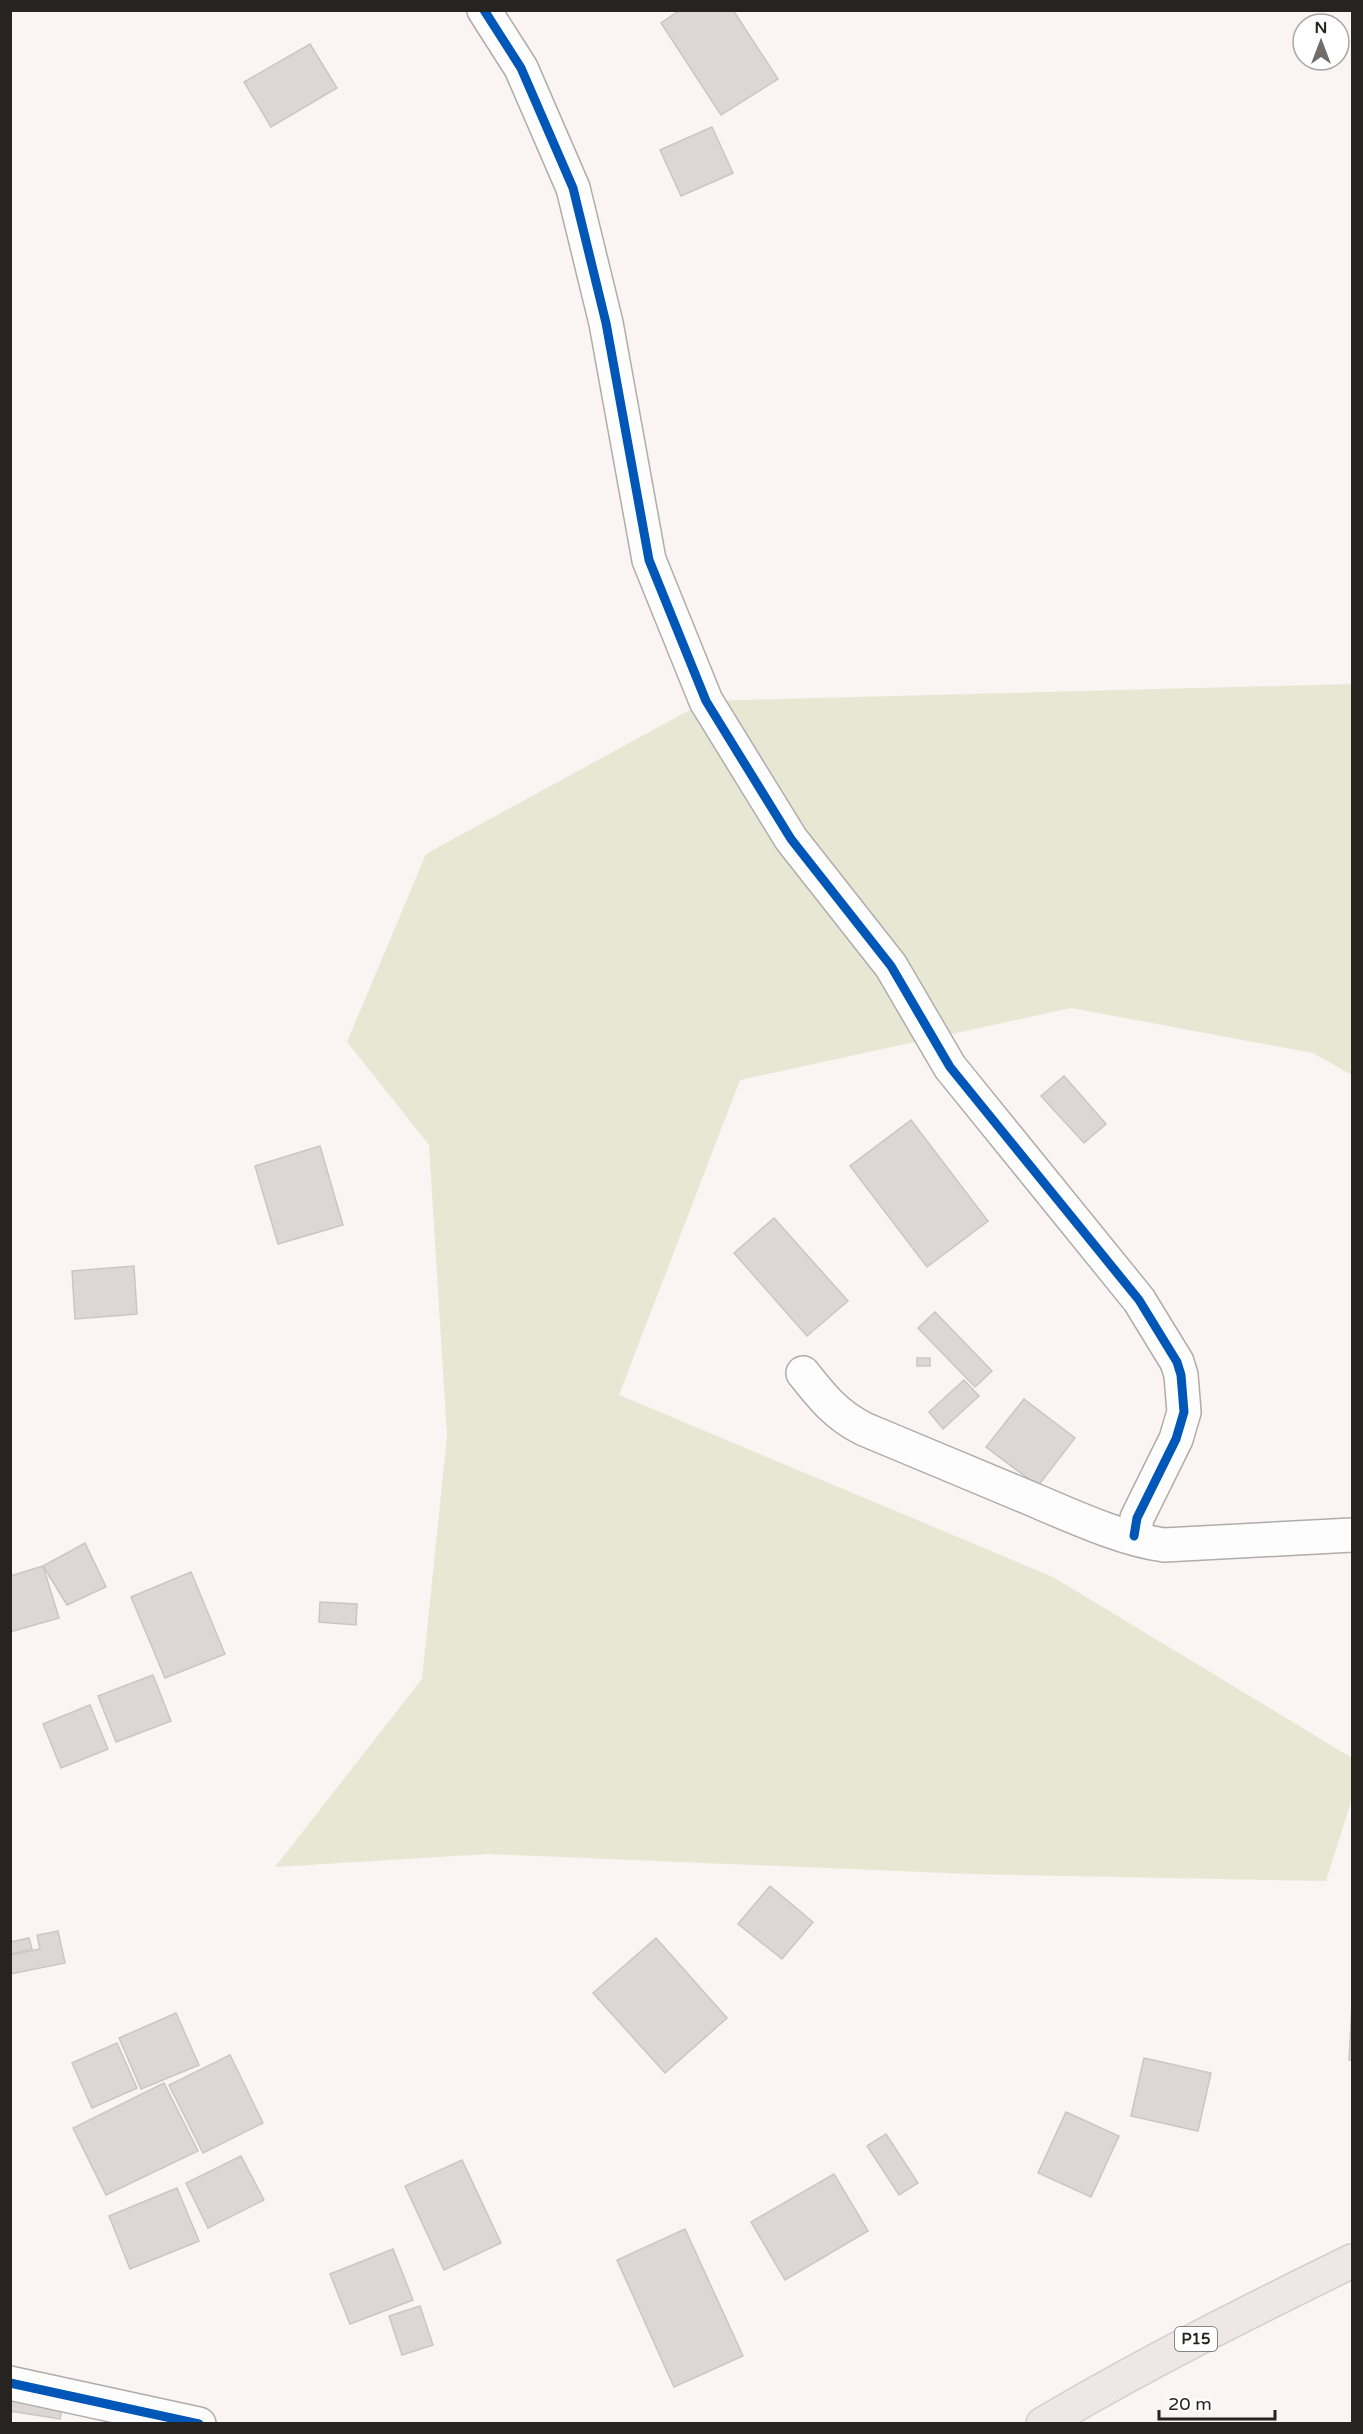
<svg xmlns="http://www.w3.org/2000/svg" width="1363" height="2434" viewBox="0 0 1363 2434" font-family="'Varela Round',sans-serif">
<rect width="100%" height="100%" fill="#faf4f2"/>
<!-- green -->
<path fill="#e7e8d4" d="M1352,684V1075L1313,1053L1071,1008L740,1080L619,1395L1053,1577L1352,1758V1799L1326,1881L970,1874L488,1854L275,1867L422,1679L447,1436L429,1145L347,1042L426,854L706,701Z"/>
<!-- building -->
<g fill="#dcd7d5" stroke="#cbc6c5" stroke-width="1.5">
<path d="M680,10H733L778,79L721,115L661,23Z"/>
<path d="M310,44L337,88L271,127L244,82Z"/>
<path d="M712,127L733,173L681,196L660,150Z"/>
<path d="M1064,1076L1106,1124L1084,1143L1041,1096Z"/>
<path d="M911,1120L988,1221L927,1267L850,1166Z"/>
<path d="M320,1146L343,1225L278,1244L255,1166Z"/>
<path d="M774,1218L848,1301L807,1336L734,1253Z"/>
<path d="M134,1266L137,1314L75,1319L72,1271Z"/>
<path d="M935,1312L992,1371L975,1387L918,1328Z"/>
<rect x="917" y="1358" width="13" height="8"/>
<path d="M964,1380L979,1396L943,1429L929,1412Z"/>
<path d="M1024,1399L1075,1438L1038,1486L986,1447Z"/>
<path d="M85,1543L106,1587L67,1605L43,1566Z"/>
<path d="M43,1566L59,1618L10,1632V1576Z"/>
<path d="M191,1572L225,1654L165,1678L131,1597Z"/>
<path d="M320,1602L357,1604L356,1625L319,1622Z"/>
<path d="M153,1675L171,1721L116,1742L98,1696Z"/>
<path d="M90,1705L108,1749L61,1768L43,1724Z"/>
<path d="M770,1886L813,1922L782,1959L738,1924Z"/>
<path d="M58,1931L65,1963L10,1974V1955L40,1949L37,1935Z"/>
<path d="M29,1938L32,1949L11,1954L10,1942Z"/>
<path d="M656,1938L727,2018L665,2073L593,1993Z"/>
<path d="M1352,2004V2060H1349Z"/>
<path d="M176,2013L199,2065L141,2089L119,2038Z"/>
<path d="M117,2043L137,2088L92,2108L72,2063Z"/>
<path d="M230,2055L263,2123L203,2153L169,2085Z"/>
<path d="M1144,2058L1211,2073L1198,2131L1131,2116Z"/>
<path d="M164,2083L198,2151L106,2195L73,2128Z"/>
<path d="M1066,2112L1119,2136L1091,2197L1038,2173Z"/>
<path d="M886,2134L918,2183L899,2195L867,2146Z"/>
<path d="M241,2156L264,2200L208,2228L186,2183Z"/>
<path d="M462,2160L501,2243L444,2270L405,2186Z"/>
<path d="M834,2174L868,2231L785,2280L751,2222Z"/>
<path d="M177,2188L199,2241L130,2269L109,2216Z"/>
<path d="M685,2229L743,2356L674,2387L617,2260Z"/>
<path d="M393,2249L413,2300L350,2324L330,2274Z"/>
<path d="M420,2306L433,2345L402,2355L389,2316Z"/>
<path d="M10,2381L65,2390L60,2419L10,2411Z"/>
</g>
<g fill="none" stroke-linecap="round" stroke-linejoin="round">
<!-- street casing -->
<g stroke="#b0acaa" stroke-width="36">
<g id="street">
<path d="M484,10L521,68L573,188L606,323L649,560L706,701L791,839L891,966L950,1067L1139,1300L1177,1362L1181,1375L1184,1412L1176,1439L1137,1518L1134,1536"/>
<path d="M803,1373C822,1397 836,1415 864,1429C921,1453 977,1476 1034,1500C1074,1517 1122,1539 1164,1545L1352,1535"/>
</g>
</g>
<!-- secondary casing -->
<g stroke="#b0acaa" stroke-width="36">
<path id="secondary" d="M10,2383L199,2424"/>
</g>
<!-- primary casing -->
<g stroke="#d2cfce" stroke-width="36">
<path id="primary" d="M1043,2424C1144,2364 1248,2312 1352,2261"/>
</g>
<!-- street -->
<use href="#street" stroke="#fefdfd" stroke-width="33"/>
<!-- secondary -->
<use href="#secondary" stroke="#fefdfd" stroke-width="33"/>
<!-- primary -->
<use href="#primary" stroke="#eee7e5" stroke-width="33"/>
<!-- cycleway casing -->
<g stroke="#fff" stroke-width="13">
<g id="cycleway">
<path d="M484,10L521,68L573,188L606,323L649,560L706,701L791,839L891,966L950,1067L1139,1300L1177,1362L1181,1375L1184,1412L1176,1439L1137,1518L1134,1536"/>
<path d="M10,2383L199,2424"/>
</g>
</g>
<!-- cycleway -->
<use href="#cycleway" stroke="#0057b8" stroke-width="9"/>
</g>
<g text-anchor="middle" stroke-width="6" stroke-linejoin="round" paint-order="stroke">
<!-- shield labels -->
<rect fill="#fff" stroke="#676564" stroke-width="1.5" x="1175" y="2327" width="42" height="24" rx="4.5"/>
<g font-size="15" font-weight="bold" fill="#262321">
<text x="1196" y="2344">P15</text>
</g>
</g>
<!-- border -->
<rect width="1363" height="2434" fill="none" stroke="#262321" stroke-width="24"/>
<!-- north arrow -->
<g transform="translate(1321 42)"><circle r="28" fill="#ffffff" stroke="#a8a7a6" stroke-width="1.5"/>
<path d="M0-4.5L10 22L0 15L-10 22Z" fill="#706c6a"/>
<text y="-9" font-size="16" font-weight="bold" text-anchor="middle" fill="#262321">N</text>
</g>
<!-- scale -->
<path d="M1159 2410v9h116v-9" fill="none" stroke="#262321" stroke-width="3"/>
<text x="1168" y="2410" font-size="18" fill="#262321" stroke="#ffffff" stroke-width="4.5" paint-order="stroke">20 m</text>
</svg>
